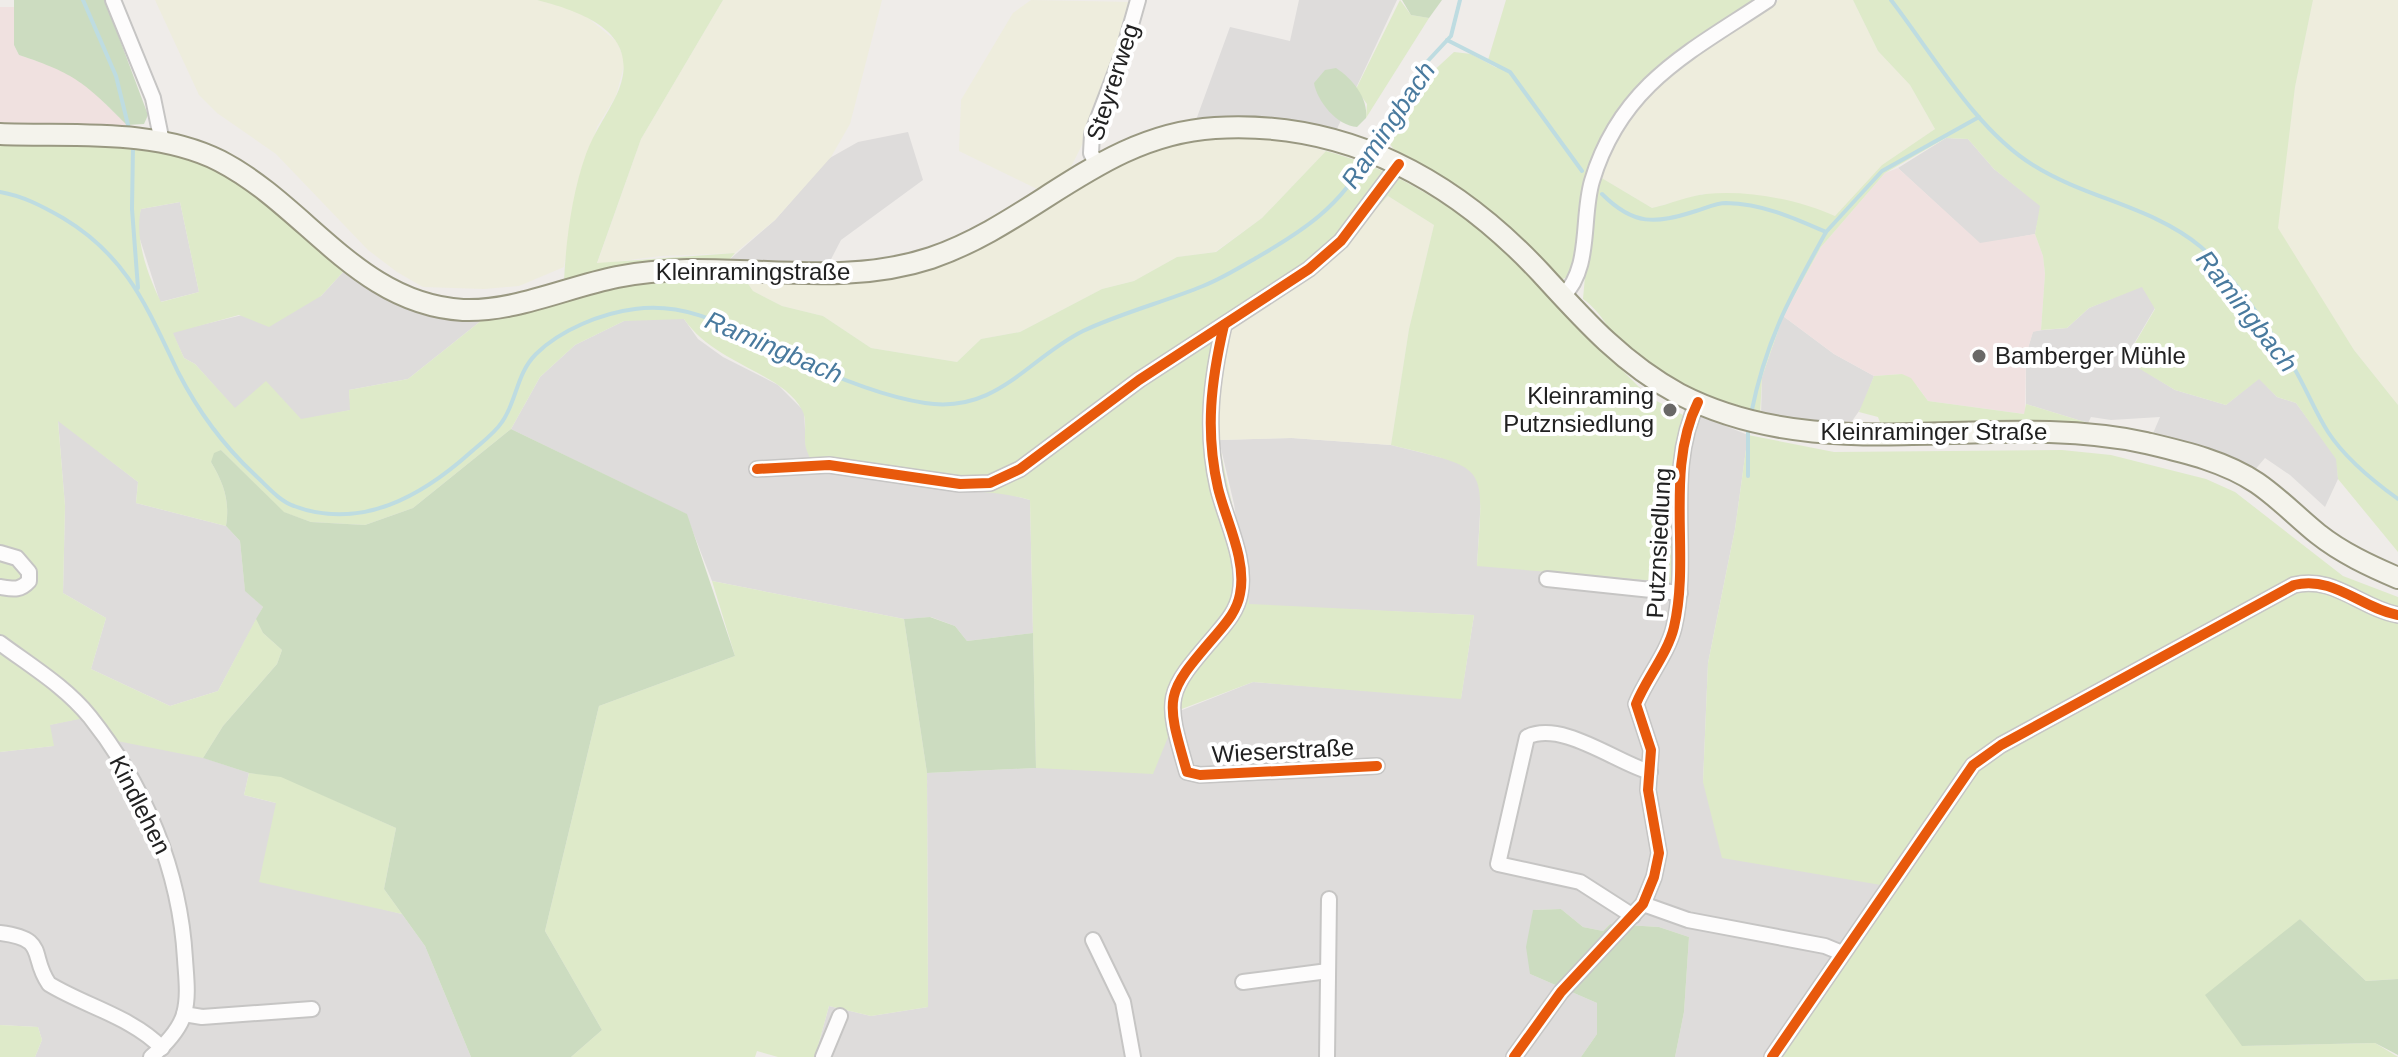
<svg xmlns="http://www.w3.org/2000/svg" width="2398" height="1057" viewBox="0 0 2398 1057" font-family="Arial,sans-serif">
<rect width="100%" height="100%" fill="#efece9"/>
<!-- residential -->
<g fill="#dedcdb">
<path d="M1299,0H1397L1336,131L1268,120H1196L1230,27L1290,41Z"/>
<path d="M908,132L923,180L841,240L828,265L729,260L775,220L828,159L858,142Z"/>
<path d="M1946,138L1968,139L1994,169L2041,206L2035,234L1980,244L1898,168Z"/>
<path d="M180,202L199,292L160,302L138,233V220L141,209Z"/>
<path d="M344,271L396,303L418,310L487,316L408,379L349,390L351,410L301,420L235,409L195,364L184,358L172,332L321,296Z"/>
<path d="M2142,286L2155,308L2125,359L2175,390L2226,405L2259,378L2277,397L2296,403L2337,459L2338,479L2325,507L2290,475L2265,458L2253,472L2151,438L2160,417L2111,420L2091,417L2088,423L2026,404V355L2033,331L2067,328L2089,308Z"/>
<path d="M1783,316L1834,354L1874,376L1862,407L1852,421L1838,429L1761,416L1762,377Z"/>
<path d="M652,317L684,319L698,339L723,357L778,385L804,411L806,448L854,473L940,488L997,491L1030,500L1033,633L967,641L955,626L931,617L904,619L712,581L686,514L511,429L540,377L575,345L624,321Z"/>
<path d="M1684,409L1748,435L1735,529L1708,663L1703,782L1882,885L1766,1057H1675L1684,1012L1689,937L1659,927L1610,924L1603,931L1583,927L1561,909L1533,910L1530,974L1597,1003V1034L1581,1057H815L829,1006L871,1016L928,1007L927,773L1036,768L1253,682L1461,698L1474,615L1249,605L1234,504L1219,440L1292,438L1391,445L1463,463L1478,479L1481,497L1477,566L1676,522Z"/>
<path d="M58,420L138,482L136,503L226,526L240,541L245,590L263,607L218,691L170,706L91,669L106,618L63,593L65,506Z"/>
<path d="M100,714L189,753L249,773L244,795L276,803L367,905L402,914L425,946L471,1057H35L42,1040L38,1027L0,1025V752L53,746L49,725Z"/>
</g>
<!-- commercial -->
<g fill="#f0e1e0">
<path d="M0,7H14V45L19,55L67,71L85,84L127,125L122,131L0,124Z"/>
<path d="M1898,168L1980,243L2035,234L2043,256L2045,275L2041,330L2033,332L2026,355L2025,414L1928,401L1918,387L1902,374L1874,376L1834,354L1783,316L1821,247L1885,173Z"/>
</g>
<!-- farmland -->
<g fill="#eeeddd">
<path d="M155,0H537L580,11L617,42L625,62L616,96L597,127L572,214L564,267L519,286L484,289L423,287L397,272L368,250L276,154L217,113L199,95Z"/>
<path d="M723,0H882L850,124L831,157L775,220L735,253L661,256L597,264L641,139Z"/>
<path d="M1031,0L1133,2L1094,121L1068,173L1037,189L959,151L961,100L1013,13Z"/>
<path d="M1779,0H1853L1878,51L1910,85L1935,129L1882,165L1835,216L1770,197L1728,194H1703L1652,208L1600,177L1619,133L1638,101L1665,74Z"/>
<path d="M2313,0H2398V405L2354,350L2277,228L2295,87Z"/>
<path d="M1229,136L1275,139L1326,151L1262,218L1215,252L1177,257L1134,281L1102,289L1020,332L981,339L957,362L871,348L823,316L782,306L753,291L744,278L775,282L834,283L903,273L1141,152L1185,138Z"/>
<path d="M1388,196L1434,225L1409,329L1391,445L1292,438L1219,440L1217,397L1226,330L1358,228Z"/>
</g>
<!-- grass -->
<g fill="#deeac9" fill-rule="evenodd">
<path d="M537,0H723L641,139L597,263L735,253L729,260L678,262L564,281C566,240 572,193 586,154C594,132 607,115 617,94C644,33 583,12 537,0Z"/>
<path d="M1400,0L1411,15L1429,18L1366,118L1367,104L1356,89Z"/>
<path d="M1506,0H1759C1698,41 1627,75 1601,149C1588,185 1584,226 1575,264L1567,277L1557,282L1399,156L1385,138L1416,87L1454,52L1471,54L1497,68L1488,60Z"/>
<path d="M1853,0H2313L2295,87L2278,228L2354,350L2398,405V552L2338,479L2336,459L2296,403L2277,397L2259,379L2226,405L2175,390L2125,360L2155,309L2142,287L2089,308L2067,328L2041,330L2045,274L2043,256L2035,234L2040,206L1994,169L1968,139L1946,138L1885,173L1821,247L1783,316L1762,377L1760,416C1715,408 1661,381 1627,349C1610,334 1602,312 1583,299L1592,197L1600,177L1652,208C1670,204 1688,196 1706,194C1748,190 1797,199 1835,216L1882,165L1935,129L1910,85L1878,51Z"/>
<path d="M0,141C67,144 169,141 227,174C270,198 309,237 344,271L321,296L269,327L239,315L173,333L184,358L195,364L235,408L266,381L301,419L350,410L349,390L408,379L487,316L627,282L744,278L753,291L782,306L823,316L871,348L957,362L981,339L1020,332L1102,289L1134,281L1177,257L1216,252L1262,218L1326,151C1387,167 1440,198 1490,238L1649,397L1683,415L1674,578L1670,582L1477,566C1483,463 1492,470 1391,445L1409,329L1434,225L1388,196L1358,228L1226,330C1221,367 1214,403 1219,441C1228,496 1246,548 1249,604L1474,615L1461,699L1253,682L1179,710L1153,774L1036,768L1030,500C999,491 970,492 938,488C897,482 858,474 816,471C813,464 808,455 806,448C803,436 808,420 802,410C782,372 716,365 684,319L624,321L575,345L540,377L511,429L413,508L365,525L311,522L283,512L221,450L211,462C224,484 230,501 226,526L136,503L138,482L58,421L65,506L63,593L106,618L91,669L170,706L218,691L256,619L263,633L282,650L277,664L223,726L203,758L117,741L99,715L50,725L54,746L0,752ZM180,202L199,292L161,302C148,276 134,238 141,209Z"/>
<path d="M1902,374L1911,378L1928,401L2024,414L2026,404L2088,423V426L1882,428L1878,417L1859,412L1874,376Z"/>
<path d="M1748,435L1834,452L2062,450L2111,455L2206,479L2235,492L2343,576L2398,597V979L2366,981L2300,919L2243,1046L2375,1043L2398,1057H1766L1881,885L1722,858L1703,782L1708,663L1735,529Z"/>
<path d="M712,581L904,619L927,773L928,1007L871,1016L829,1006L815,1057H778L757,1051L755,1057H571L602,1030L545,931L599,706L735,656Z"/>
<path d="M249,773L281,776L396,828L384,889L402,914L259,882L276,803L244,795Z"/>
<path d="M0,1025L38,1027L42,1040L35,1057H0Z"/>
</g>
<!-- forest -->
<g fill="#ccdcc0">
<path d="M14,0H105L148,115L144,124L127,125C85,83 76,74 19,55L14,45Z"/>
<path d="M1402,0H1442L1429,18L1411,15Z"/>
<path d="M1336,68C1353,79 1368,98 1366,118L1357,127C1337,126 1317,101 1314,83L1325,70Z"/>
<path d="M511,429L687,514L735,656L599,706L545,931L602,1030L571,1057H471L425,946L384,889L396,828L281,777L249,773L203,758L223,726L277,664L282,650L263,633L256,619L263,607L245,591L240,541L226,526C230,501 224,484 211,462L214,453L221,450L284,512L311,522L365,525L413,508Z"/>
<path d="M930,617L955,626L967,641L1033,633L1036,768L927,773L904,619Z"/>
<path d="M1561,909L1583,927L1603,931L1610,924L1659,927L1689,937L1684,1012L1675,1057H1581L1597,1034V1003L1530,974L1526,947L1533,910Z"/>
<path d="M2300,919L2366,981L2398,979V1055L2375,1043L2242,1046L2205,995Z"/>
</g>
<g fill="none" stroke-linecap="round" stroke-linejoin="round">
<!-- stream -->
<g stroke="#bedce1" stroke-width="4">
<path d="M83,0L116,76L129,129"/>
<path d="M1891,0C1932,53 1976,130 2033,165C2087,199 2152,206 2201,247C2231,273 2272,333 2294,368C2306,388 2315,412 2328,432C2345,458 2373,481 2398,499"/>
<path d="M1447,40L1510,72L1582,171"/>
<path d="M133,146L132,209L138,288"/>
<path d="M1373,146L1425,64L1451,36L1460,0"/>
<path d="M0,192C23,196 42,206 63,218C128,257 147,308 178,372C197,409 224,446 254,474C266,485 279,501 294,506C361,531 422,496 471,452C481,443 494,434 502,422C517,401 516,374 536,354C560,330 602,313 635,309C693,301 738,333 788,355C830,375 879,396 925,403C997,414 1027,359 1083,331C1121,313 1164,302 1203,286C1221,279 1239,268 1256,258C1303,231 1341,206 1367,157"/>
<path d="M1602,194C1634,226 1655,224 1696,211C1706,208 1716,203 1726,203C1763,204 1792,217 1826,232L1882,171L1979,117"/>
<path d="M1751,414C1766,339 1790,297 1826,232"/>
<path d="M1748,476V426"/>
</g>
<!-- minor casing -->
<g stroke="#c6c5c4" stroke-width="18">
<g id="minor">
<path d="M113,0L153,98L162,142"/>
<path d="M1096,164L1091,153L1092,134L1123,53L1138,0"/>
<path d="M1562,297C1592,269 1581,218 1592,181C1621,84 1690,52 1768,0"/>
<path d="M1224,325C1211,381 1205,431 1218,488C1226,521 1247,560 1240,594C1237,611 1226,623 1215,636C1164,695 1165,696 1187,772L1200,775L1377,766"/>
<path d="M757,469L829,465L960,484L990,483L1020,469L1139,380L1309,269L1341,241L1399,164"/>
<path d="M0,553L17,558L29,572V581C20,591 13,589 0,587"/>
<path d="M1547,579L1680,593"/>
<path d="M0,643C31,666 66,687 90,717C145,786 180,871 185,959C186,976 189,996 184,1014C179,1031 165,1045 151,1057"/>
<path d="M1643,904L1688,920L1825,946L1842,953"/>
<path d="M1633,916L1580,882L1498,864L1527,737C1562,720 1617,763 1650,772"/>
<path d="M0,933C49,939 29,955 49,984C85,1006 132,1017 162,1048"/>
<path d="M1093,940L1123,1002L1133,1057"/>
<path d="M1243,982L1328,971"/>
<path d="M184,1014L202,1017L312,1009"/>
<path d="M823,1057L840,1016"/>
<path d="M1327,1057L1329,899"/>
<path d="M1514,1057L1561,992L1643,904L1654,877L1659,853L1648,790L1651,750L1636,704C1646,679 1668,653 1674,627C1691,555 1664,470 1698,402"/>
<path d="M1772,1057L1973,765L2001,745L2294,585C2333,575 2361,608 2398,615"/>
</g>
</g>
<!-- secondary casing -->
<g stroke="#999881" stroke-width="24">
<path id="secondary" d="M0,134C71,137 155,128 220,161C307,206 358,304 463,310C515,312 567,287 617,277C721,256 828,292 931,258C1034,223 1101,135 1215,128C1346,120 1454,180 1541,273C1583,319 1623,364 1679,394C1826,470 1991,409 2146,443C2184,452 2224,461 2257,483C2279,498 2297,517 2318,534C2342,553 2370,566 2398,578"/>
</g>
<!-- minor -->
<use href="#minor" stroke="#fdfcfc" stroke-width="14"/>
<!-- secondary -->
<use href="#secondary" stroke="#f4f3ec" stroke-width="20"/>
<!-- cycleway casing -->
<g stroke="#fff" stroke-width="15">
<g id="cycleway">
<path d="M1224,325C1211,381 1205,431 1218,488C1226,521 1247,560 1240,594C1237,611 1226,623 1215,636C1164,695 1165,696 1187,772L1200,775L1377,766"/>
<path d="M757,469L829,465L960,484L990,483L1020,469L1139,380L1309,269L1341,241L1399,164"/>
<path d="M1514,1057L1561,992L1643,904L1654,877L1659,853L1648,790L1651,750L1636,704C1646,679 1668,653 1674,627C1691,555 1664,470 1698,402"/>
<path d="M1772,1057L1973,765L2001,745L2294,585C2333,575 2361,608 2398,615"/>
</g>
</g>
<!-- cycleway -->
<use href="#cycleway" stroke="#e8590c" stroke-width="10"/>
</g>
<!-- markers -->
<g fill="#696867" stroke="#fff" stroke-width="3">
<circle cx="1979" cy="356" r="8"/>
<circle cx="1670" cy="410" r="8"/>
</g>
<g text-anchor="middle" stroke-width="8" stroke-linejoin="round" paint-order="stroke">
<!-- street labels -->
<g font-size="24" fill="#212121" stroke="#fff">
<text transform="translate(1113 82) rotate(-72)" y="8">Steyrerweg</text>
<text x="753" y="280">Kleinramingstraße</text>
<text x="1934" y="440">Kleinraminger Straße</text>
<text transform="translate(1659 543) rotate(-87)" y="8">Putznsiedlung</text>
<text transform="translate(1283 751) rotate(-3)" y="8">Wieserstraße</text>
<text transform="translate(140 805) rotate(63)" y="8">Kindlehen</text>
</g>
<!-- poi labels -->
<g font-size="24" fill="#212121" stroke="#fff" text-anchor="start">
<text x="1995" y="364">Bamberger Mühle</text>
<text x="1654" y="404" text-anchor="end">Kleinraming<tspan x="1654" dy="28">Putznsiedlung</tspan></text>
</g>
<!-- water labels -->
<g font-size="26" font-style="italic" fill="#497a9e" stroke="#fff">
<text transform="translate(1388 125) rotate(-56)" y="9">Ramingbach</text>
<text transform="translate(2247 311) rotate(52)" y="9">Ramingbach</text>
<text transform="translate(774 347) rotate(23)" y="9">Ramingbach</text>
</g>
</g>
</svg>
